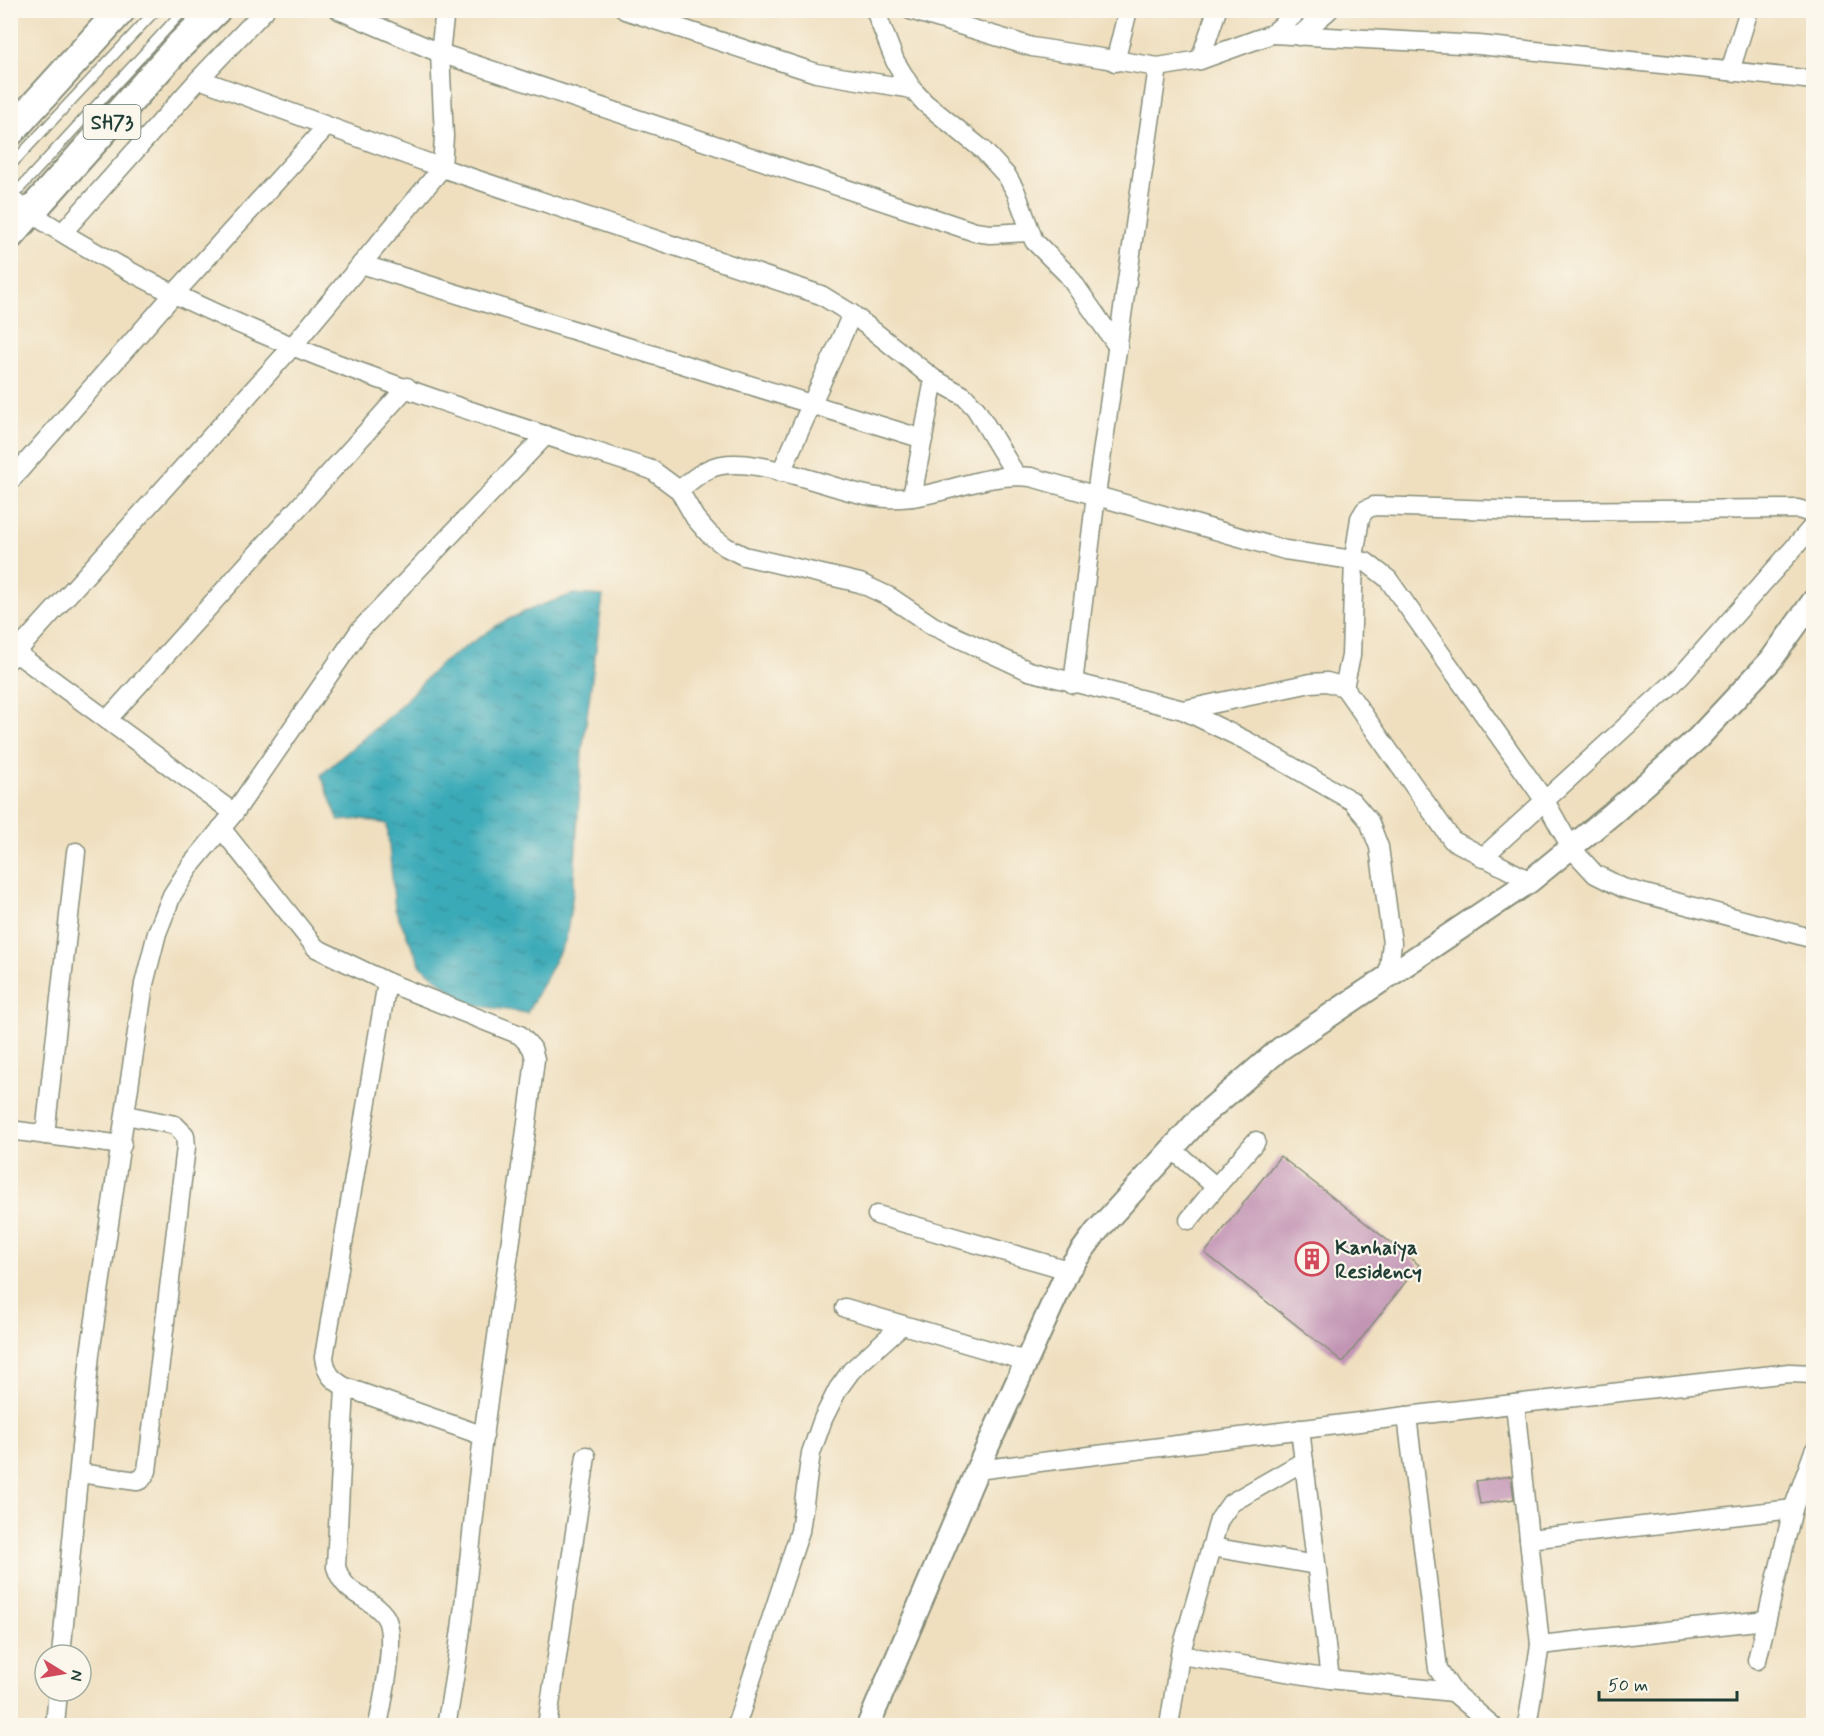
<svg xmlns="http://www.w3.org/2000/svg" width="1824" height="1736" viewBox="0 0 1824 1736" font-family="Mynerve,sans-serif">
<defs>
<pattern id="water-ripples" width="26" height="14" patternUnits="userSpaceOnUse" patternTransform="scale(1.5)"><rect width="26" height="14" fill="#3aaab8"/><path d="M2 4q2-2 4 0t4 0M15 11q2-2 4 0t4 0" fill="none" stroke="#308c96"/></pattern>
</defs>
<rect width="100%" height="100%" fill="#fbf7ec"/>
<filter id="ink" filterUnits="userSpaceOnUse"><feTurbulence type="fractalNoise" baseFrequency=".0167" numOctaves="2"/><feDisplacementMap in="SourceGraphic" scale="12" xChannelSelector="R" yChannelSelector="G"/><feConvolveMatrix kernelMatrix="1 2 1 2 8 2 1 2 1" color-interpolation-filters="sRGB"/></filter>
<filter id="wash" filterUnits="userSpaceOnUse"><feTurbulence type="fractalNoise" baseFrequency=".008" numOctaves="4" result="noise"/><feDisplacementMap in="SourceGraphic" scale="24" xChannelSelector="R" yChannelSelector="G"/><feGaussianBlur stdDeviation="1.35" result="paint"/><feColorMatrix in="noise" values="0 0 0 0 0 0 0 0 0 0 0 0 0 0 0 0 0 1.4 0 .05"/><feComposite in="paint" operator="in"/></filter>
<g filter="url(#wash)">
<rect width="100%" height="100%" fill="#efdfbf"/>
<!-- water -->
<path fill="url(#water-ripples)" stroke="#2c7476" stroke-width="1.5" d="M574,594L603,596L582,753L573,893L566,939L527,1013L468,1004L421,966L395,909L387,824L362,819L339,821L321,775L395,711L439,665L501,623L533,608Z"/>
<g id="blocks">
<!-- building -->
<g fill="#c395b5">
<path d="M1280,1156L1419,1265L1343,1362L1205,1253Z"/>
<path d="M1511,1476L1514,1499L1480,1504L1476,1481Z"/>
</g>
</g>
</g>
<g filter="url(#ink)">
<use href="#blocks" fill-opacity="0" stroke="#878e7a" stroke-width="1.5"/>
<g fill="none" stroke-linecap="round" stroke-linejoin="round">
<!-- service casing -->
<g stroke="#878e7a" stroke-width="12">
<g id="service">
<path d="M10,166L156,10"/>
<path d="M10,199L184,10"/>
</g>
</g>
<!-- minor casing -->
<g stroke="#878e7a" stroke-width="21">
<g id="minor">
<path d="M339,10L440,53L975,232L990,234L1030,232"/>
<path d="M625,10L816,73L912,89"/>
<path d="M875,10L895,61L912,89L925,103L983,150L1007,176L1016,192L1034,241L1068,275L1118,347"/>
<path d="M910,10L1032,47L1158,67L1200,60L1272,34L1300,10"/>
<path d="M1272,34L1479,45L1814,80"/>
<path d="M1299,36L1329,10"/>
<path d="M1200,60L1217,10"/>
<path d="M1115,62L1128,10"/>
<path d="M1730,71L1749,10"/>
<path d="M199,79L442,168L821,295L852,314L934,379L964,396L976,409L1016,475"/>
<path d="M10,199C203,332 432,398 652,470L679,490L695,518L709,534L726,547L744,556L860,583L890,597L933,626L1029,671L1183,710L1247,741L1352,801L1369,821L1379,847L1392,943L1388,976"/>
<path d="M63,232L199,79L265,10"/>
<path d="M361,264L923,439"/>
<path d="M781,472L852,314"/>
<path d="M10,481L174,294L326,127"/>
<path d="M679,490C688,483 698,474 709,469C751,449 840,496 887,498C937,501 981,471 1031,477L1285,550L1366,562L1388,579L1545,801L1572,849L1595,874L1623,888L1814,939"/>
<path d="M912,497L934,379"/>
<path d="M16,653L234,813"/>
<path d="M10,659L291,348L442,168L444,136L440,53L445,10"/>
<path d="M1073,684L1096,495L1158,67"/>
<path d="M1344,687L1351,656L1354,558L1360,518L1365,510L1374,506L1528,511L1798,509L1814,514"/>
<path d="M1183,710L1311,683L1327,682L1344,687L1452,840L1530,881"/>
<path d="M107,720L407,387"/>
<path d="M221,828L316,948L387,982L520,1035L532,1048L535,1059C520,1185 500,1311 483,1437C471,1533 464,1630 446,1726"/>
<path d="M1482,858L1681,676L1814,525"/>
<path d="M387,982L324,1357C326,1373 331,1379 345,1387L484,1436"/>
<path d="M10,1130L122,1145"/>
<path d="M45,1135L76,852"/>
<path d="M1172,1149L1216,1187L1256,1141"/>
<path d="M877,1215L1068,1270"/>
<path d="M1189,1220L1216,1187"/>
<path d="M845,1308L1026,1361"/>
<path d="M345,1387L336,1567C346,1598 368,1594 384,1615C399,1633 382,1702 378,1726"/>
<path d="M1515,1404L1540,1645L1527,1726"/>
<path d="M1407,1416L1438,1669L1453,1692L1493,1726"/>
<path d="M1300,1429L1330,1679"/>
<path d="M977,1470L1407,1416L1789,1373L1814,1374"/>
<path d="M79,1473L137,1481L141,1480L147,1471L186,1147L185,1135L175,1125L126,1115"/>
<path d="M1529,1539L1793,1509"/>
<path d="M1211,1547L1316,1565"/>
<path d="M1540,1645L1766,1620"/>
<path d="M61,1655L90,1354L144,984L157,933L172,895L191,865L234,813L360,630L546,435"/>
<path d="M1180,1655L1330,1679L1453,1692"/>
<path d="M1757,1660L1793,1509L1814,1451"/>
<path d="M55,1726L58,1691"/>
<path d="M547,1726L586,1456"/>
<path d="M736,1726L800,1531L811,1453L823,1419L838,1389L851,1371L902,1325"/>
<path d="M1169,1726L1180,1655L1219,1520L1231,1503L1304,1461"/>
</g>
</g>
<!-- tertiary casing -->
<g stroke="#878e7a" stroke-width="26">
<path id="tertiary" d="M868,1726L977,1470L1068,1270L1096,1232L1202,1116L1280,1049L1530,881L1612,814L1698,738L1771,660L1814,600"/>
</g>
<!-- primary casing -->
<g stroke="#878e7a" stroke-width="32">
<g id="primary">
<path d="M10,132L121,10"/>
<path d="M10,235L178,47L216,10"/>
</g>
</g>
<!-- service -->
<use href="#service" stroke="#fff" stroke-width="9"/>
<!-- minor -->
<use href="#minor" stroke="#fff" stroke-width="18"/>
<!-- tertiary -->
<use href="#tertiary" stroke="#fff" stroke-width="22"/>
<!-- primary -->
<use href="#primary" stroke="#fff" stroke-width="28"/>
</g>
</g>
<!-- icons -->
<defs>
<g id="building-ring" transform="scale(1.725)"><circle r="9.5" fill="#fbf7ec" stroke="#d1495b" stroke-width="1.5"/><path d="M-4-6H4V6H1V3H-1V6H-4ZM-2.5-4.3h1.7v1.8h-1.7ZM.8-4.3h1.7v1.8H.8ZM-2.5-1h1.7V.8h-1.7ZM.8-1h1.7V.8H.8Z" fill="#d1495b"/></g>
</defs>
<g fill-rule="evenodd">
<use href="#building-ring" x="1312" y="1259"/>
</g>
<g text-anchor="middle" stroke-width="4.5" stroke-linejoin="round" paint-order="stroke">
<!-- shield labels -->
<rect fill="#fbf7ec" stroke="#61756b" stroke-width="1.5" x="83.5" y="105" width="57" height="34" rx="4.5"/>
<g font-size="20" font-weight="bold" fill="#1f3d34">
<text x="112" y="129">SH73</text>
</g>
<!-- poi labels -->
<g font-size="21" font-weight="bold" fill="#1f3d34" stroke="#fbf7ec" text-anchor="start">
<text x="1335" y="1254">Kanhaiya<tspan x="1335" dy="24">Residency</tspan></text>
</g>
</g>
<!-- margin -->
<rect width="1824" height="1736" fill="none" stroke="#fbf7ec" stroke-width="36"/>
<!-- north arrow -->
<g transform="translate(63 1673) rotate(101)"><circle r="28" fill="#fbf7ec" stroke="#a3ada2" stroke-width="1.5"/>
<path d="M0-4.5L10 22L0 15L-10 22Z" fill="#d1495b"/>
<text y="-9" font-size="16" font-weight="bold" text-anchor="middle" fill="#1f3d34">N</text>
</g>
<!-- scale -->
<path d="M1599 1691v9h138v-9" fill="none" stroke="#1f3d34" stroke-width="3"/>
<text x="1608" y="1691" font-size="18" fill="#1f3d34" stroke="#fbf7ec" stroke-width="4.5" paint-order="stroke">50 m</text>
</svg>
